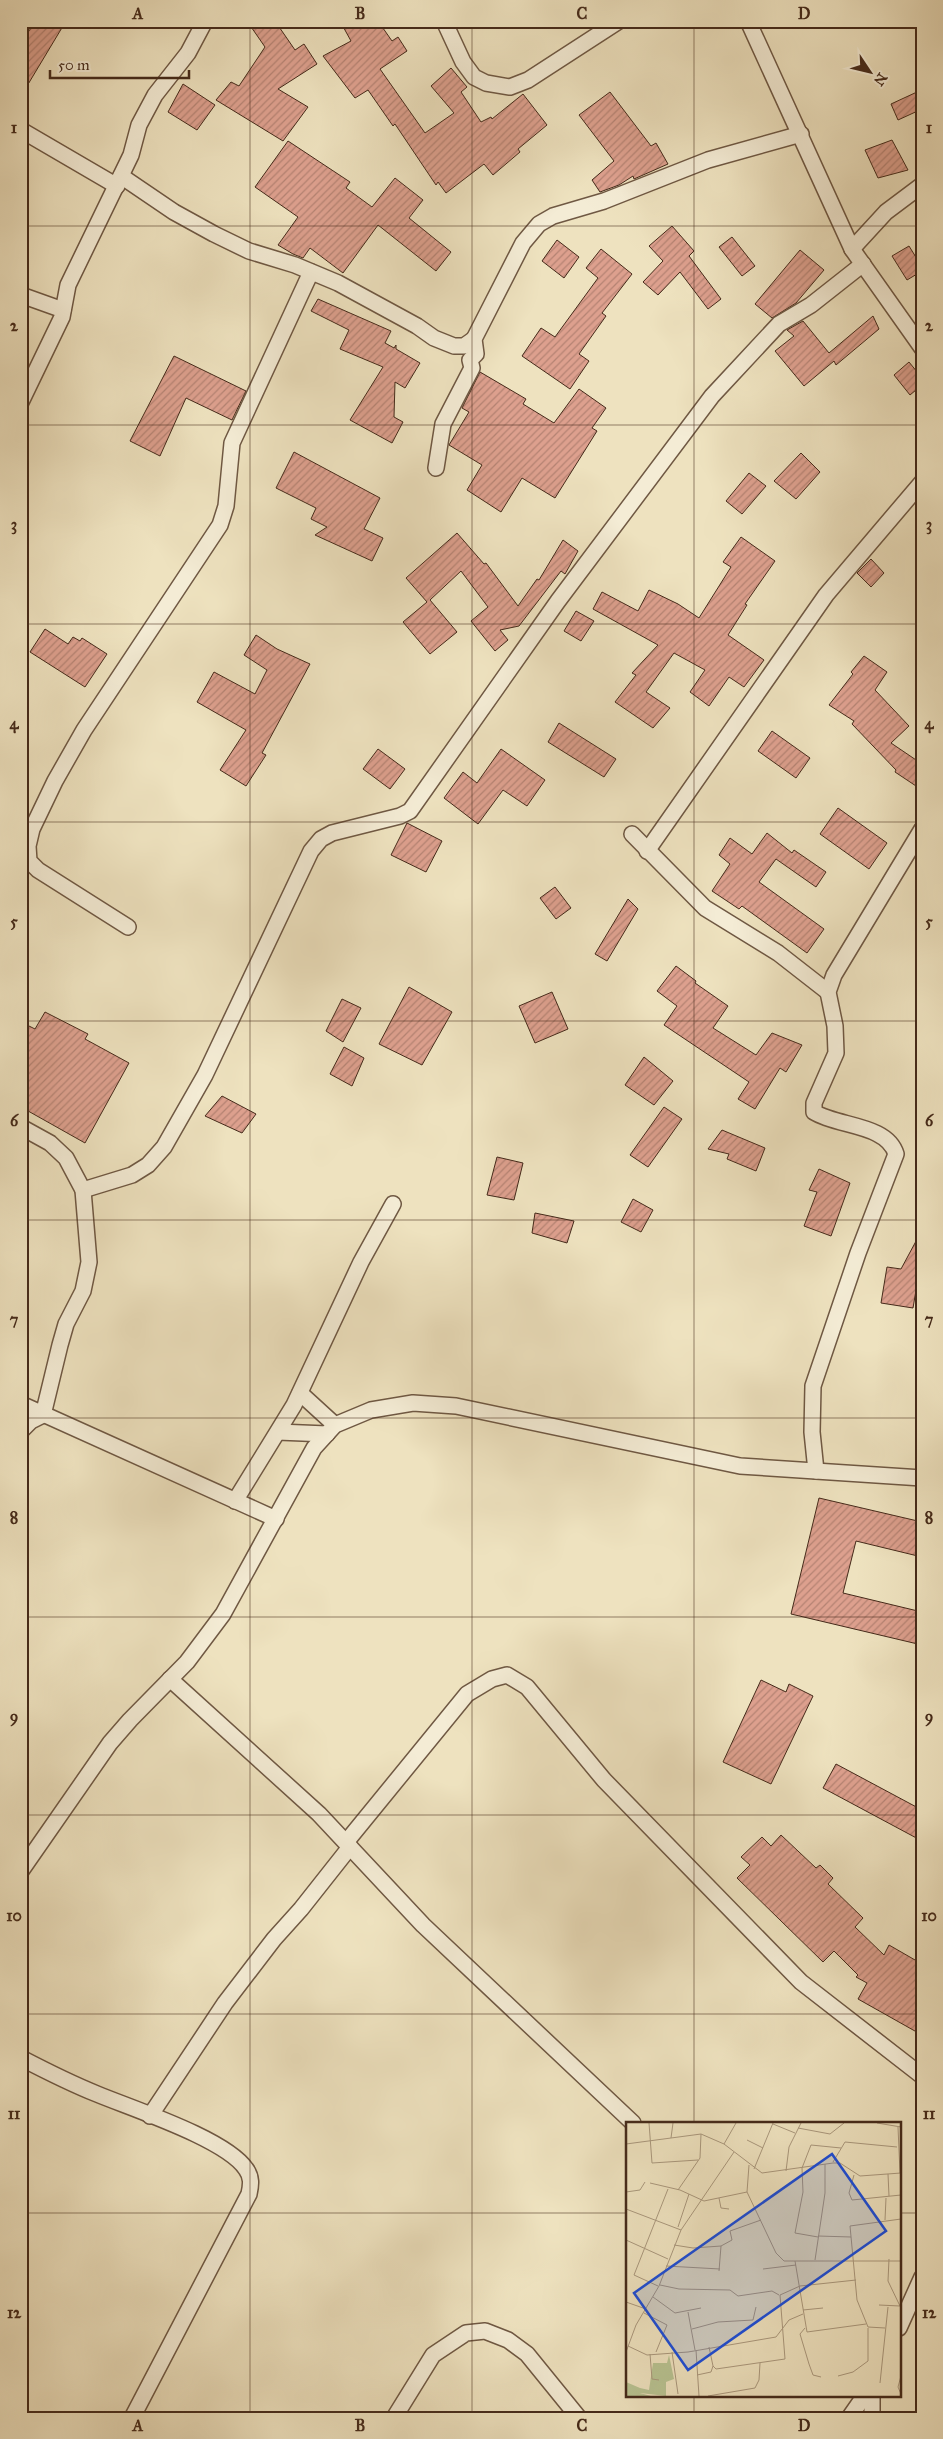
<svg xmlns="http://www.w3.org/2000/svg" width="943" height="2439" viewBox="0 0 943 2439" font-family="'IM FELL Great Primer',serif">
<defs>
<pattern id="building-hatch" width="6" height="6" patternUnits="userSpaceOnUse" patternTransform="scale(1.25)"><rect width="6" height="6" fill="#dda08e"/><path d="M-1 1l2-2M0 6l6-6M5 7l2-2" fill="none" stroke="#b58373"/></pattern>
</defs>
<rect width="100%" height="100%" fill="#eee2bf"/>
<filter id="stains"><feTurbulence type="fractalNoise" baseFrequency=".004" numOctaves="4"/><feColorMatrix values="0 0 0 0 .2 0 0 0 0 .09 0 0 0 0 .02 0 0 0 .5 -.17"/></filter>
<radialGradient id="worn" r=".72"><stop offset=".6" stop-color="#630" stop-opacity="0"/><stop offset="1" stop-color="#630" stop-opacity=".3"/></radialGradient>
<!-- building -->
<g fill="url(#building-hatch)" stroke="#452a1a">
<path d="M36,21H66L21,96V42Z"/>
<path d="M247,21H275L295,50L304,44L317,64L278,89L308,107L283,141L216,100L231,82L239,86L265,47Z"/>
<path d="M340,21H378L392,41L398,37L407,51L380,69L425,133L454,113L431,86L451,68L467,87L461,92L481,122L491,117L492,119L523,94L547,125L518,149L520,152L493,175L484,164L446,193L438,182L436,185L395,124L393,126L368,90L355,98L323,56L351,41Z"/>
<path d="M183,84L215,105L197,130L168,112Z"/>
<path d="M610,92L651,146L656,143L668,164L634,179L633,176L619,185L600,192L592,180L614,161L579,115Z"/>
<path d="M917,92L922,109L898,120L891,104Z"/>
<path d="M892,140L908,170L878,178L865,150Z"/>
<path d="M288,141L350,182L346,188L372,207L395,178L423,200L409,218L451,252L436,271L378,225L343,273L310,248L303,258L293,254L278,245L298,217L255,187Z"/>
<path d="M672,226L694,251L689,256L721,299L708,309L680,272L658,295L643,282L663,261L649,246Z"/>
<path d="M732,237L755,266L742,276L719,247Z"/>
<path d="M557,240L579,257L564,278L542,261Z"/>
<path d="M909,246L922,267V271L907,280L892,256Z"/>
<path d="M601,249L632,274L602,313L606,316L579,354L589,361L570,389L522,356L541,328L555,337L598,278L586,268Z"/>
<path d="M800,250L824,270L796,303L772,318L755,304Z"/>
<path d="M318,299L391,331L385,343L394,348L396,345V349L420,363L405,388L395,382L394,417L403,422L392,443L350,420L383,367L340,349L349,330L311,311Z"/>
<path d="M873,316L879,329L836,365L834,361L804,386L775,351L794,336L787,330L803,321L829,353Z"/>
<path d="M174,356L246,391L232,420L186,398L160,456L130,441Z"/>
<path d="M909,362L922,378V385L910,395L894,375Z"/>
<path d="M480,372L526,399L523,404L554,423L579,389L606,408L592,428L597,431L555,498L522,478L501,512L467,490L482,465L449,445L469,412L462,408Z"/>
<path d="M294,452L380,498L364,529L383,538L372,561L315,535L327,527L311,519L316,508L276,488Z"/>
<path d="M801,453L820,472L796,499L774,481Z"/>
<path d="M749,473L766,486L742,514L726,501Z"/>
<path d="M457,533L484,564L486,563L518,606L537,579L539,580L563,540L578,551L565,574L561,571L519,626L500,630L508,640L495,651L471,621L488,607L461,571L430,600L457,632L430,654L403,622L427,602L406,578Z"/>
<path d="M741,537L775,561L745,604L747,605L728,635L764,660L744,687L729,677L709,706L690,692L705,670L674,653L646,692L670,708L653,728L615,702L636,675L632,673L658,645L593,609L602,592L638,611L649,590L678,604L699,618L731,567L723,562Z"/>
<path d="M871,559L884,573L871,587L857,573Z"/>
<path d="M576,611L594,621L581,641L564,631Z"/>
<path d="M45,629L68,644L73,637L80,641L82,638L107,654L85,687L30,652Z"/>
<path d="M256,635L277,649L310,664L262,753L266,755L246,786L220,770L246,730L197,702L214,672L255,694L267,670L244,655Z"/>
<path d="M864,656L887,672L875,690L909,726L891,743L922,764V790L895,772L896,770L852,724L854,721L829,705L853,674L851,672Z"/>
<path d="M559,723L616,759L604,777L548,742Z"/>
<path d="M772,731L810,758L796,778L758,751Z"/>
<path d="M378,749L405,769L390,789L363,769Z"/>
<path d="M501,749L545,780L527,806L503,790L478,824L444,798L463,772L477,783Z"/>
<path d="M838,808L887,843L869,869L820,834Z"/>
<path d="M407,823L442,841L426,872L391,855Z"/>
<path d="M767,833L792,853L794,850L826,872L816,887L776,859L759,882L824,929L807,953L742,906L739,909L712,891L730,864L719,855L730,838L752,854Z"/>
<path d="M555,887L571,908L556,919L540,898Z"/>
<path d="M628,899L638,909L607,961L595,954Z"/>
<path d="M676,966L696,981L695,983L728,1006L713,1028L756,1055L772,1033L802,1045L786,1072L780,1068L755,1109L738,1099L749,1082L664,1025L677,1006L657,991Z"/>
<path d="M409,987L452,1012L422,1065L379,1044Z"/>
<path d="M552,992L568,1029L535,1043L519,1006Z"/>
<path d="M342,999L361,1008L343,1042L326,1031Z"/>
<path d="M45,1012L88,1034L85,1039L129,1063L85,1143L21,1107V1056L28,1044L21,1041V1022L35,1029Z"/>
<path d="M344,1047L364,1058L352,1086L330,1074Z"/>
<path d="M644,1057L673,1081L654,1105L625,1085Z"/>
<path d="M222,1096L256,1114L242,1133L205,1116Z"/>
<path d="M664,1107L682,1119L648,1167L630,1155Z"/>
<path d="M722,1130L765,1148L756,1171L727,1159L729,1154L708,1149Z"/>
<path d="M497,1157L523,1163L514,1200L487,1195Z"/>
<path d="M819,1169L850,1183L831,1236L804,1226L817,1192L809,1190Z"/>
<path d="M633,1199L653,1210L641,1232L621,1222Z"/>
<path d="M535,1213L574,1221L567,1243L532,1233Z"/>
<path d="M922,1230V1255L913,1308L881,1303L887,1267L901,1269Z"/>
<path d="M819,1498L922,1522V1557L856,1541L843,1593L922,1612V1645L791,1614Z"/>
<path d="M761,1680L786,1692L789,1684L813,1696L771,1784L723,1762Z"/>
<path d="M836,1764L922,1810V1841L823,1788Z"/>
<path d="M781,1835L816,1868L820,1865L833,1878L828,1884L863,1918L855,1927L884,1955L889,1945L922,1964V2035L858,1999L867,1983L856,1977L858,1975L834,1951L823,1962L737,1878L750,1865L741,1857L762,1837L771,1846Z"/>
</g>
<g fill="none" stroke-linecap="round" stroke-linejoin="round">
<!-- street casing -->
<g stroke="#6f5843" stroke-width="18">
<g id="street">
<path d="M444,21L463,62L474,77L486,83L510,87L528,80L619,21"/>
<path d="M748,21L852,249L922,348"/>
<path d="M21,130L117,186"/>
<path d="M121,176L174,212L214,234L249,251L295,265L338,283L417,326L434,338L454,346H464L474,339"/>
<path d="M852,249L886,212L922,185"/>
<path d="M21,295L63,310"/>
<path d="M21,402L62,317L68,285L131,155L139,125L155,95L188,53L205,21"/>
<path d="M436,468L443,424L472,368L470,360L476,354L474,339L523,243L539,224L553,216L604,201L708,160L801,134"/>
<path d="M632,834L705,908L778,953L828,992"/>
<path d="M647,851L826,595L922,482"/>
<path d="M128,927L38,870L29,861L28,846L32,829L55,781L84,730L220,525L226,506L232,443L311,272"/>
<path d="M21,1127L50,1143L66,1158L83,1190L89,1262L83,1291L66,1324L60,1345L43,1415L31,1421L21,1431"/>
<path d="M83,1190L132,1175L148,1165L164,1147L205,1075L311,851L321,839L332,833L400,816L410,811L558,601L712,396L779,324L811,305L863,264"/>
<path d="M300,1393L335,1425"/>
<path d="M21,1404L276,1519"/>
<path d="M278,1432L327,1434"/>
<path d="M816,1471L812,1432L813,1386L858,1253L896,1154C887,1124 838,1127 814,1112V1103L836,1053L835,1026L828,992L834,975L922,829"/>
<path d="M235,1501L294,1405L361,1262L393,1204"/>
<path d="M170,1679L319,1814L423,1925L633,2123"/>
<path d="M347,1841L467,1694L492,1679L507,1675L527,1687L604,1780L801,1982L922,2076"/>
<path d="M21,1871L110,1743L130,1720L187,1662L223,1614L314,1448L335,1425L371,1410L413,1403L456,1406L740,1466L922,1478"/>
<path d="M21,2058C46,2071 72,2084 97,2094C133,2109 226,2139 246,2169C252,2177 251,2185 249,2194L132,2418"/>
<path d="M150,2116L225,2003L274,1939L301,1909L350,1847"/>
<path d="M899,2328L922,2277"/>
<path d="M872,2395V2418"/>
<path d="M394,2418L433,2355L466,2333L485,2331L508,2340L527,2354L579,2418"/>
<path d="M849,2418L865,2395"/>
</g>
</g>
<!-- street -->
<use href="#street" stroke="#f4ecd5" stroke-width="15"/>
</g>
<!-- grid -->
<path fill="none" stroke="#452a1a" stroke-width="1" stroke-opacity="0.55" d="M250,21V2418M472,21V2418M694,21V2123M21,226H922M21,425H922M21,624H922M21,822H922M21,1021H922M21,1220H922M21,1418H922M21,1617H922M21,1815H922M21,2014H922M21,2213H627M899,2213H922M694,2395V2418"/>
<!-- overview -->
<g transform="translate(626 2122)">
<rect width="275" height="275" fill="#eee2bf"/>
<path d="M43,233L48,257L40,260V274L14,271V266L23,268L27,241H41Z" fill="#b8c392"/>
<path d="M0,260L14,266V271L25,274H0Z" fill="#b8c392"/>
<path fill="none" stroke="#aa987d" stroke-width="1" d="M23,1L26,41L72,38M251,1L275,5M147,2L169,11M272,5L274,51M172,6L204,12L218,1M45,16L47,1M121,18L137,26M0,22L75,12L98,22L136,51L207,41H214L234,54L275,51M98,22L110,1M207,40L219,20L271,25M123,43L121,70L150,131L158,139H275M128,47L147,1M160,49L163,25L175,1M262,52L263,74M228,53L223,71L226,78L275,73M24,61L54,68L78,79L121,70M52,68L74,36L75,12M0,70L14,68L19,60M93,76L95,86L103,87M0,87L55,108M259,98L260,76M52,105L63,72M192,114L225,115M192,115L169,111L177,70L176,46L185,23L215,26M0,118L42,137M48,123L67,126L95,124L106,118L104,109L135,98M263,137L262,159L274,184M189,138L199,71V42M169,139L181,210L240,202M40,144L94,147M137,147L170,143M93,149L95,124M34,163L53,167L104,168L112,174L146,169L153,173M32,164L8,153L42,67M27,175L49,191L75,186M0,180L20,187M253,183L274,184M177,188L197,186M62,190L69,228M18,191L41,203L30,230M179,206L174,212L183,242L187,253L195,255M259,206L242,205L231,178L224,104L275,97M66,207L92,200L127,198L130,185M2,224L21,233L62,230L150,215L163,198L177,192M70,228L73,274M0,230L10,203L33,164L55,108L108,30M46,230L52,272M24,232L26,257L33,258M87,244L90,247L159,237L154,173L174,164L230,158M71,253L85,250L87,244L83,225M212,254L227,250L242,239V206M275,254L272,265L275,272M254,261L262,185M82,274L129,266L133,258L134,241"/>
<path fill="#1d4ed8" fill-opacity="0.15" stroke="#1d4ed8" stroke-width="2.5" d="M206,32L260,109L62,248L8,171Z"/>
<rect width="275" height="275" fill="none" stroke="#452a1a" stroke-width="2.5"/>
</g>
<!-- margin -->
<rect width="943" height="2439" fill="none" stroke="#eee2bf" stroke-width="55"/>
<!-- north arrow -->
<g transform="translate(870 72) rotate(125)" stroke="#f4ecd5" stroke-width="4" paint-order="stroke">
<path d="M0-4L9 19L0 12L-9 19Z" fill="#452a1a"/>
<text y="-8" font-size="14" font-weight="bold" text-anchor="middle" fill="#452a1a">N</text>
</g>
<!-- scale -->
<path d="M50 70v8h139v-8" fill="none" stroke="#452a1a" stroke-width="2.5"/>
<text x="58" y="70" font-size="15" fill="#452a1a" stroke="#f4ecd5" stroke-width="4" paint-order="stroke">50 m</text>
<rect x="28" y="28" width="888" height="2384" fill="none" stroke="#452a1a" stroke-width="2"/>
<g font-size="16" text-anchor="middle" font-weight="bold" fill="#452a1a">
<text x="138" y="19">A</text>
<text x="360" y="19">B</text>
<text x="582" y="19">C</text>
<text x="804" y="19">D</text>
<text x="14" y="133">1</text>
<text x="929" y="133">1</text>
<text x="14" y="331">2</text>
<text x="929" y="331">2</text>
<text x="14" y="530">3</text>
<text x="929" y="530">3</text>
<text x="14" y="729">4</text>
<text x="929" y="729">4</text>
<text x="14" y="927">5</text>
<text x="929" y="927">5</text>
<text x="14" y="1126">6</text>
<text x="929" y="1126">6</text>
<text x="14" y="1325">7</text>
<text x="929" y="1325">7</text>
<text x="14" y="1523">8</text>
<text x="929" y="1523">8</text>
<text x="14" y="1722">9</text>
<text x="929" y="1722">9</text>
<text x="14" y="1921">10</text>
<text x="929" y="1921">10</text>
<text x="14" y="2119">11</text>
<text x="929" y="2119">11</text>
<text x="14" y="2318">12</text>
<text x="929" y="2318">12</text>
<text x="138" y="2431">A</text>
<text x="360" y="2431">B</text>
<text x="582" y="2431">C</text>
<text x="804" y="2431">D</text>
</g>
<rect width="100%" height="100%" filter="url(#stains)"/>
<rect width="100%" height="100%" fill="url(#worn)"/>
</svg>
